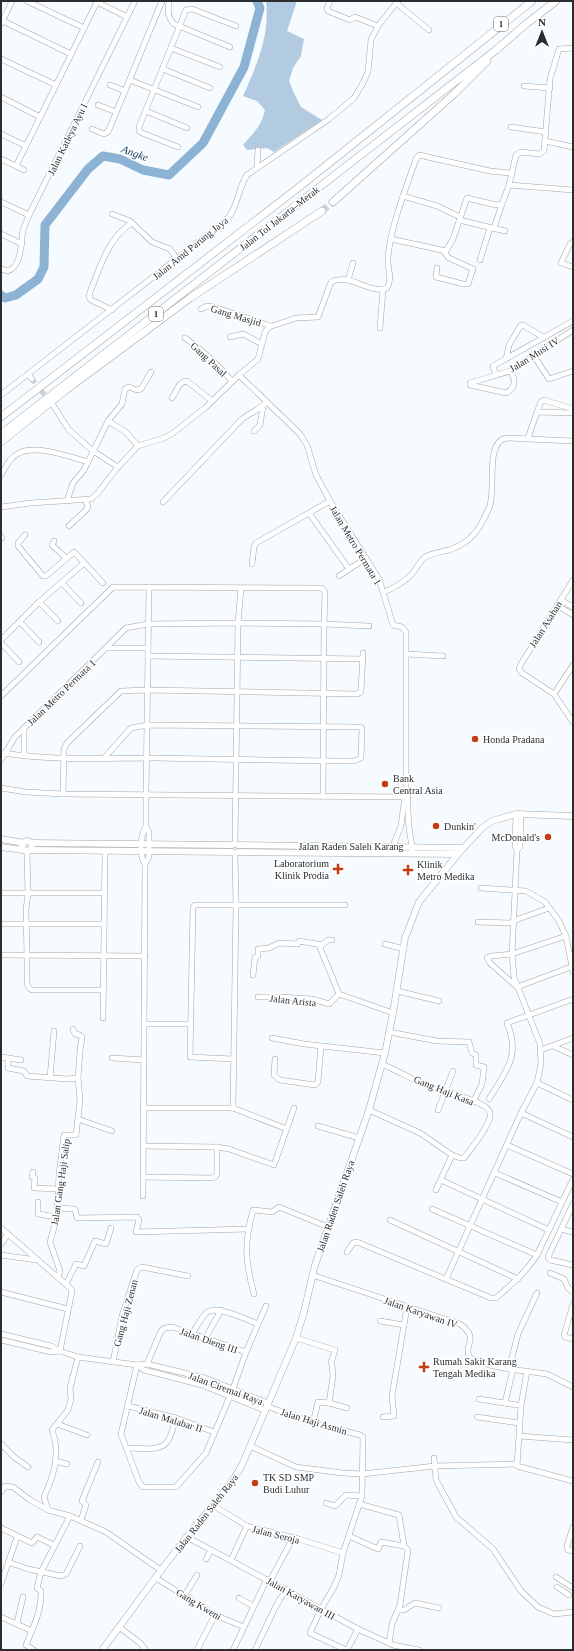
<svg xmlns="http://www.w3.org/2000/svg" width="574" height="1651" viewBox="0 0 574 1651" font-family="'Times New Roman',serif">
<rect width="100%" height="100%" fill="#f6fbff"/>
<!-- green -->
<path fill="#b2cbe1" d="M266,1H297L287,31L304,39L301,56L293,68L289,81L294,93L301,107L322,120L274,152L267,148L247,150L243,145C253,134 262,125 265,110L257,101L243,96C257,65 270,35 266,1Z"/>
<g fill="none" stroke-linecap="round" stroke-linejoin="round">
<!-- river -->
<path stroke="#8cb2d4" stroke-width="9" d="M1,295L5,298L16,295L38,279L44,267L45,225L88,169L103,156L120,159L143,170L169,175L203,143L244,67L260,8L257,1"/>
<!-- minor-tunnel -->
<path stroke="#cdd2d5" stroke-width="5" stroke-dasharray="5 2.5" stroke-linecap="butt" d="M32,379L48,399"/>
<!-- highway-tunnel -->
<path stroke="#cdd2d5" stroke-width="7" stroke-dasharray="7 3.5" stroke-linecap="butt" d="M322,211L333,202"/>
<!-- minor casing -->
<g stroke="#a1a5a9" stroke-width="6">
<g id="minor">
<path d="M27,1L84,28"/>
<path d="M95,1L127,17"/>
<path d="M169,1C168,10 167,17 174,24L230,47"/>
<path d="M330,1L327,8L328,11L350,20L355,17L378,26"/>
<path d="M396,3L429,30"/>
<path d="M3,21L71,54"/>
<path d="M1,24L12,1"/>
<path d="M171,48L220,67"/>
<path d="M1,59L56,85"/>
<path d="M163,69L210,88"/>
<path d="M130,80L198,107"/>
<path d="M110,85L125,91"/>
<path d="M524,86L550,88"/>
<path d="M1,97L40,117"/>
<path d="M98,105L116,112"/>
<path d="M146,111L187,128"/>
<path d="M511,127L546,132"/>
<path d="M92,129L104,134L108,132L162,1"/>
<path d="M1,134L26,146"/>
<path d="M545,141L573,147"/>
<path d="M178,147L142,133L139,131V127L186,10L192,9L236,26"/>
<path d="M1,159L24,170"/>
<path d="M16,166L97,2"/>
<path d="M257,167L258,150"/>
<path d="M509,185L573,190"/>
<path d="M403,196L437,206L460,217"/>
<path d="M1,202L29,215"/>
<path d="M112,214L130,221L152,242L170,249L177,259"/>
<path d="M459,220L505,231"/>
<path d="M494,228L502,204"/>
<path d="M1,234L22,244"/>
<path d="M391,239L446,251L453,239L467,198L496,205L502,204L509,185L516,155L521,152L539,154L544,151L550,79L559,49L573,48"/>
<path d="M573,242L570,244L561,263L573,267"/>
<path d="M480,260L490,228"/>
<path d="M437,268L436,277L463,284H468L473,269L449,258L444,252"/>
<path d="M1,269L8,271C22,266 21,242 23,230C25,225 27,220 29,215L135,1"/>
<path d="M348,280L353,263"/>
<path d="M201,309L207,306L214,307L271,326"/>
<path d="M112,310L91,300L89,297L90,292C100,268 108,237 132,223"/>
<path d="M380,328L383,289"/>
<path d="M230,337L243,334L262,344"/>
<path d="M185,338C203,350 218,365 232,381"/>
<path d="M534,356L549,379L573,371"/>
<path d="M506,359L509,345L521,325H523L543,337"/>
<path d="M510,371C516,379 516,388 506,393L470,385V383L510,371L573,330"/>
<path d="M28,374L32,379"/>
<path d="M239,375L258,359L265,332L269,327L296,318L318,317L331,282C349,272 370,295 387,288C393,278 387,268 388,258C390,228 406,188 416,159L419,155L490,171L511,173"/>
<path d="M496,375L493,366L573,321"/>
<path d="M1,395L224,222C238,210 237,190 247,175L329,119L354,98L363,83L368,72L371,40L378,26L398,1"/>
<path d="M172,398C176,392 179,381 187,381L212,401"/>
<path d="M537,412L541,402L544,400L573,409"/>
<path d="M254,431L260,425L263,406"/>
<path d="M528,438L537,412L573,413"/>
<path d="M138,446L126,432L108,421L122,404L125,389L129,387L137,390L141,389L151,372"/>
<path d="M118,467L138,446L164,438L173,433L205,408L239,375L300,434L307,445L316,475L330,501L379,579L393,625L402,627L406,632V789L401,826L393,846V850"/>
<path d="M1,475C6,467 10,457 19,453C35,444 71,457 88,462"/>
<path d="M67,501L73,483L84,470L108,421"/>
<path d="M163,502L241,420C249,413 259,410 267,402"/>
<path d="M1,507L31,503L91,499L97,494L118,467L93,451L69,430L53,405"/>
<path d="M309,513L349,569"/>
<path d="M69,526L87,509L88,506L85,500"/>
<path d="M25,535L18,543V546L43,576H46L74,552L103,583"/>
<path d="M1,536L2,538"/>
<path d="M54,541L52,545L66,558"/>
<path d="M252,564L254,547L256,543L330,501"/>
<path d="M339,576L366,558"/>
<path d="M573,580L521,664L519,669L522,673L554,694L573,722"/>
<path d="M62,583L81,603"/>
<path d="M384,592C394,588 404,582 412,574C416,569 420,561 425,557C432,553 441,552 449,550C471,543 480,529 489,508C497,490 484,443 506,438L573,441"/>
<path d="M561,600L573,607"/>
<path d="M39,602L58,621"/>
<path d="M557,605L573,615"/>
<path d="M20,622L39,642"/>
<path d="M1,640L39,602L84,563"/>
<path d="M1,643L19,662"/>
<path d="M107,648H148"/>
<path d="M407,654L443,656"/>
<path d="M148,656L363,659"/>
<path d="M554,694L573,665"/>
<path d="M1,696L113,587L322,588L325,592L324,624L369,626"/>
<path d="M24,728V756"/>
<path d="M4,753C54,761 106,758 156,758C222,759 288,761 354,761L361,758L362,730V728L359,727L148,725L131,728L104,758"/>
<path d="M1,760L15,737L126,628L148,624L238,623L324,624L323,796"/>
<path d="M1,788L26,792L63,794L408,797"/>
<path d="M63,794L64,749L67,743L121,691L148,690L355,694L360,693L361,691L363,653"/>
<path d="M407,794L409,828L413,853"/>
<path d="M516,814L515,846L517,850"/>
<path d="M235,844L238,623L241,588"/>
<path d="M27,851L28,893L26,910L27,955V983L29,988L32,990H103"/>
<path d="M145,864C139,855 140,836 146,827"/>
<path d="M481,888L526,891L545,902L559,921L566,936L573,972"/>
<path d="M1,893H104"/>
<path d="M513,921L549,908"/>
<path d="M478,922L513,923"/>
<path d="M1,924H104"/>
<path d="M566,936L512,954L491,956L487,958L490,963L517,987L571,967"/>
<path d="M385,944L404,949"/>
<path d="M319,945L339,994"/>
<path d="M1,955L145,956"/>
<path d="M253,975L255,957L258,956V949L269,948L279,943L298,944L299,941L322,945L328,940H332"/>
<path d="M397,991L439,1001"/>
<path d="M258,997H280L312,999L329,1004L338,995H342L393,1013"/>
<path d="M103,1018L105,852"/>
<path d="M144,1024H190"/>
<path d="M389,1032L437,1041L469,1042L472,1053L476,1055V1065L484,1067L482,1084L473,1102"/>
<path d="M272,1038L304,1044L385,1053"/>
<path d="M553,1046L573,1055"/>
<path d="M541,1050L573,1038"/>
<path d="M1,1057L21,1060"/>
<path d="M8,1058V1068L24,1071L27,1076L67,1079L78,1078"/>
<path d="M112,1058L144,1060"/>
<path d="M233,1059L190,1057L193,907L195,905H345"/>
<path d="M275,1059L274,1075L280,1080L315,1085L318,1082L321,1046"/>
<path d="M50,1078L54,1031"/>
<path d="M537,1083L573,1100"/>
<path d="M489,1099C506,1071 521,1056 507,1023L573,999"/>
<path d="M143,1108H233L287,1129"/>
<path d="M233,1108L236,905L235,853"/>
<path d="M369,1110L420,1133L452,1155L460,1158H464C470,1150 493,1122 490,1113C488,1101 446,1093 435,1089C417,1082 400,1072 382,1064"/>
<path d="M438,1110L453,1071"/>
<path d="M521,1113L573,1137"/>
<path d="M78,1119L112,1131"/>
<path d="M318,1126L359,1138"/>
<path d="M507,1145L573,1174"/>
<path d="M143,1146L217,1147L229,1149L274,1165L294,1108"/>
<path d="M33,1172L32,1177L35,1178L34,1188L58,1189"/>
<path d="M495,1173L562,1202"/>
<path d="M143,1177L211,1178L215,1177L217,1174V1147"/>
<path d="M443,1181L549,1230"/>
<path d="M436,1190L452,1155"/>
<path d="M143,1196L145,864L149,857V832L146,827V794L149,587"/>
<path d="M38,1202V1214L57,1217"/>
<path d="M573,1204L548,1257L550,1260L573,1265"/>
<path d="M58,1208L75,1209L77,1218L137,1217L139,1220L136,1232L248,1229"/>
<path d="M432,1209L537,1255"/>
<path d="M390,1220L518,1279"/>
<path d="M1,1228L70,1288L72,1291L60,1351"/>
<path d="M561,1229L573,1232"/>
<path d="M1,1244L8,1234"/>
<path d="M347,1252L353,1243L357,1242L491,1298H496C511,1285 526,1272 537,1255L573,1179"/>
<path d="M1,1255L36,1260"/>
<path d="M550,1273L564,1279L568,1288L573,1292"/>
<path d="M312,1275L460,1324C481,1340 462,1344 470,1358L489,1365L509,1369L547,1374L573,1387"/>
<path d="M58,1277L60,1271L50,1242L57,1217L59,1175L64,1135H76L80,1100L78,1078L80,1051L82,1037L80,1035L75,1034L73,1029"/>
<path d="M446,1279L521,1113L537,1083L541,1064L540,1044L514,977L512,954L517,850L520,847L521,814"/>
<path d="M66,1284L76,1264L84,1266L95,1241L106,1244L111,1228"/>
<path d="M1,1292L68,1309"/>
<path d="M254,1294C245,1261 244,1243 253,1210L272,1212L279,1207L328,1227"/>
<path d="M573,1304L564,1335L565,1337L573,1339"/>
<path d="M380,1321L404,1325"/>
<path d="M1,1334L51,1346L60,1351L78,1357L137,1365L147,1364L205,1378L268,1403"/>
<path d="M192,1334C196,1328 201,1318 206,1313C215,1304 248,1320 258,1324"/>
<path d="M296,1338L335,1350L331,1363L332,1365L333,1376L329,1403L318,1402L313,1423"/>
<path d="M205,1339L221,1310"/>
<path d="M1,1340L51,1352L60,1351"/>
<path d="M113,1362L122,1316L137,1270L142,1267L188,1276"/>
<path d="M147,1364L161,1331L165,1328L172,1327L246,1352"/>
<path d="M137,1365L121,1434L139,1482L143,1487H176L206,1453L233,1389L246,1352L266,1306"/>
<path d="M137,1365L144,1370L202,1385L264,1410"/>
<path d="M509,1369L518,1334L537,1293"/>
<path d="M527,1371L521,1406L517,1466L573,1481"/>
<path d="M479,1399L517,1405"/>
<path d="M329,1403L347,1408"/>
<path d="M505,1403L513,1369"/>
<path d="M128,1406L176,1418L214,1432"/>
<path d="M266,1406L317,1424L360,1435L363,1437L362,1496L343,1553L339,1575L334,1587L321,1609L310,1633L346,1650"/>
<path d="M383,1417L394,1416L392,1396L407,1307"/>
<path d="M477,1417L519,1423"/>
<path d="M57,1424L87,1435"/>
<path d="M519,1436L573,1440"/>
<path d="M1,1444L14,1457L28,1467"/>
<path d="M250,1446L296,1467L343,1473L362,1474L435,1466L517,1464"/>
<path d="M127,1448C138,1448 160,1452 167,1442C172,1436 173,1426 176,1418"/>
<path d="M434,1458L436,1480L456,1517L493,1549L521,1591L538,1607L554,1614L573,1612"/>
<path d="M55,1461L67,1464"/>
<path d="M1,1492L5,1486L13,1487L30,1500L48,1510L70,1516L106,1532L162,1571"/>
<path d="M326,1503L335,1506L346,1495L362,1496"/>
<path d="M359,1504L399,1515L404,1546L408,1550L400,1605L392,1624L389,1643"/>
<path d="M214,1506L247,1526L299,1539L343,1553"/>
<path d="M48,1510L44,1497C54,1475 61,1454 52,1430L68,1410L71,1399L70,1388L78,1357"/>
<path d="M81,1520L86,1505L82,1501L98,1462"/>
<path d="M573,1527L567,1546L568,1550L573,1551"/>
<path d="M1,1528L32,1543L37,1537L54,1545"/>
<path d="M349,1536L378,1549L381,1542L404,1546"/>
<path d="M187,1537L358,1629L393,1645L419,1650"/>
<path d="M206,1559L211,1550"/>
<path d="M231,1560L247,1526"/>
<path d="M8,1562L28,1569L61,1576L66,1574L80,1546"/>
<path d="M556,1577L573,1588"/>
<path d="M156,1578L215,1615L244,1627"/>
<path d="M270,1581L293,1538"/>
<path d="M1,1584L17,1537"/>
<path d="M557,1587L569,1595"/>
<path d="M185,1595L197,1575"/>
<path d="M239,1598L253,1606"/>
<path d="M398,1610H404L415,1603L439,1608"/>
<path d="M1,1617L32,1631"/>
<path d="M17,1623L23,1597"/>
<path d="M119,1627L140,1643L146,1650"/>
<path d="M34,1650L26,1645C33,1627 42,1611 41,1591L37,1588L41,1572L70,1516"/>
<path d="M197,1650L215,1615"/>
<path d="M233,1650L267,1579"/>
<path d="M255,1650L275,1608L286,1589"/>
<path d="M347,1650L358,1629"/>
</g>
</g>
<!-- major casing -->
<g stroke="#a1a5a9" stroke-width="7">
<g id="major">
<path d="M1,839L24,843"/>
<circle cx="27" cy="846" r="5"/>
<path d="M31,843L232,845"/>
<path d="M238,845L464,848"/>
<path d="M1,847L23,850"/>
<path d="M30,850L232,852"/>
<path d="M238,852L458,854"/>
<path d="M102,1650C130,1613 157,1574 186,1538C205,1513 227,1493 242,1465L296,1338L304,1312L315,1265L369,1110L385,1053L393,1013L405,938L419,902L458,854L482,828L492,821L516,814L573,816"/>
</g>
</g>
<!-- highway casing -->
<g stroke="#a1a5a9" stroke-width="8">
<g id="highway">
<path d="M333,202L454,94L487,61"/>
<path d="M1,417L303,184L532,1"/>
<path d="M1,434L496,50L526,24L556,1"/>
<path d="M1,442L66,390L190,298L322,211"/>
</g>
</g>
<!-- minor -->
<use href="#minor" stroke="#fff" stroke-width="5"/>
<!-- major -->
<use href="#major" stroke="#fff" stroke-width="6"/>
<!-- highway -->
<use href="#highway" stroke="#fff" stroke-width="7"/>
</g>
<!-- markers -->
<g fill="#c43b16" stroke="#fff" stroke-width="1.5">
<circle cx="475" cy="739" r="4"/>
<circle cx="385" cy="784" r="4"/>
<circle cx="436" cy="826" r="4"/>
<circle cx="548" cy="837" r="4"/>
<path d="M336 863h4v4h4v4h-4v4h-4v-4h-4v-4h4z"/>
<path d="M406 864h4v4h4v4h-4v4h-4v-4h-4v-4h4z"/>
<path d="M422 1361h4v4h4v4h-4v4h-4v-4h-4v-4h4z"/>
<circle cx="255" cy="1483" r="4"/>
</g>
<g text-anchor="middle" stroke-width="3" stroke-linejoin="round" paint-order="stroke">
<!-- shield labels -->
<g fill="#fff" stroke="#6b6c6d" stroke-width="1">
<rect x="494" y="17" width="14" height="14" rx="3"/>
<rect x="149" y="307" width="14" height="14" rx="3"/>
</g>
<g font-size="9" font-weight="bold" fill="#2b2d2e">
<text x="501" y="27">1</text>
<text x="156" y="317">1</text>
</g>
<!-- street labels -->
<g font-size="10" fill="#2b2d2e" stroke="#fff">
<text transform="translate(67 139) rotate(-64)" y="4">Jalan Katleya Ayu I</text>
<text transform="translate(279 218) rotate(-38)" y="4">Jalan Tol Jakarta–Merak</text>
<text transform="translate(190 248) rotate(-39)" y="4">Jalan Amd Parung Jaya</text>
<text transform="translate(236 315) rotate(17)" y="4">Gang Masjid</text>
<text transform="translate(534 354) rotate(-32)" y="4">Jalan Musi IV</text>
<text transform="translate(209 359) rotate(43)" y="4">Gang Pasal</text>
<text transform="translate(356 545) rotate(59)" y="4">Jalan Metro Permata 1</text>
<text transform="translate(545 624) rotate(-58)" y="4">Jalan Asahan</text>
<text transform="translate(61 692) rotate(-44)" y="4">Jalan Metro Permata 1</text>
<text x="351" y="850">Jalan Raden Saleh Karang</text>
<text transform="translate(293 1000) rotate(6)" y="4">Jalan Arista</text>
<text transform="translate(444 1090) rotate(22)" y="4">Gang Haji Kasa</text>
<text transform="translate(60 1182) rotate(-82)" y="4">Jalan Gang Haji Salip</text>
<text transform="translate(335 1206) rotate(-71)" y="4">Jalan Raden Saleh Raya</text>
<text transform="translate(421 1312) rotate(19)" y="4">Jalan Karyawan IV</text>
<text transform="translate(125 1313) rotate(-75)" y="4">Gang Haji Zenan</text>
<text transform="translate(209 1340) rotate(19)" y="4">Jalan Dieng III</text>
<text transform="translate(226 1388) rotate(20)" y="4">Jalan Ciremai Raya</text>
<text transform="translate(171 1419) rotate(17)" y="4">Jalan Malabar II</text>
<text transform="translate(314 1421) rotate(17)" y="4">Jalan Haji Asmin</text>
<text transform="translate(206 1513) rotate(-52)" y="4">Jalan Raden Saleh Raya</text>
<text transform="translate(276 1534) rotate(14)" y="4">Jalan Seroja</text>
<text transform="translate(301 1598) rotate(29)" y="4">Jalan Karyawan III</text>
<text transform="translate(199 1604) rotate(31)" y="4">Gang Kweni</text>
</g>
<!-- poi labels -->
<g font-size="10" fill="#2b2d2e" stroke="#fff" text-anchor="start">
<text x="483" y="743">Honda Pradana</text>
<text x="393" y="782">Bank<tspan x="393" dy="12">Central Asia</tspan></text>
<text x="444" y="830">Dunkin'</text>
<text x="540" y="841" text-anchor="end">McDonald's</text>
<text x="329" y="867" text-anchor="end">Laboratorium<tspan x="329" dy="12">Klinik Prodia</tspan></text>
<text x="417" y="868">Klinik<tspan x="417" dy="12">Metro Medika</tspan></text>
<text x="433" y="1365">Rumah Sakit Karang<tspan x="433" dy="12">Tengah Medika</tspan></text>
<text x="263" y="1481">TK SD SMP<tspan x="263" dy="12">Budi Luhur</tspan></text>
</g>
<!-- water labels -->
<g font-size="11" font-style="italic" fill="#0b395a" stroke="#fff">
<text transform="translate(135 153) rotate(20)" y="4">Angke</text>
</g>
</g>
<!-- border -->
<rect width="574" height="1651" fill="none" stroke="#2b2d2e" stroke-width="4"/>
<!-- north arrow -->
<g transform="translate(542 32)" stroke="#ffffff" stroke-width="3" paint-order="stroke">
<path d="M0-3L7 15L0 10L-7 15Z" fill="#2b2d2e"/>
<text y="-6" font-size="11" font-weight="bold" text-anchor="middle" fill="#2b2d2e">N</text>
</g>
</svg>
